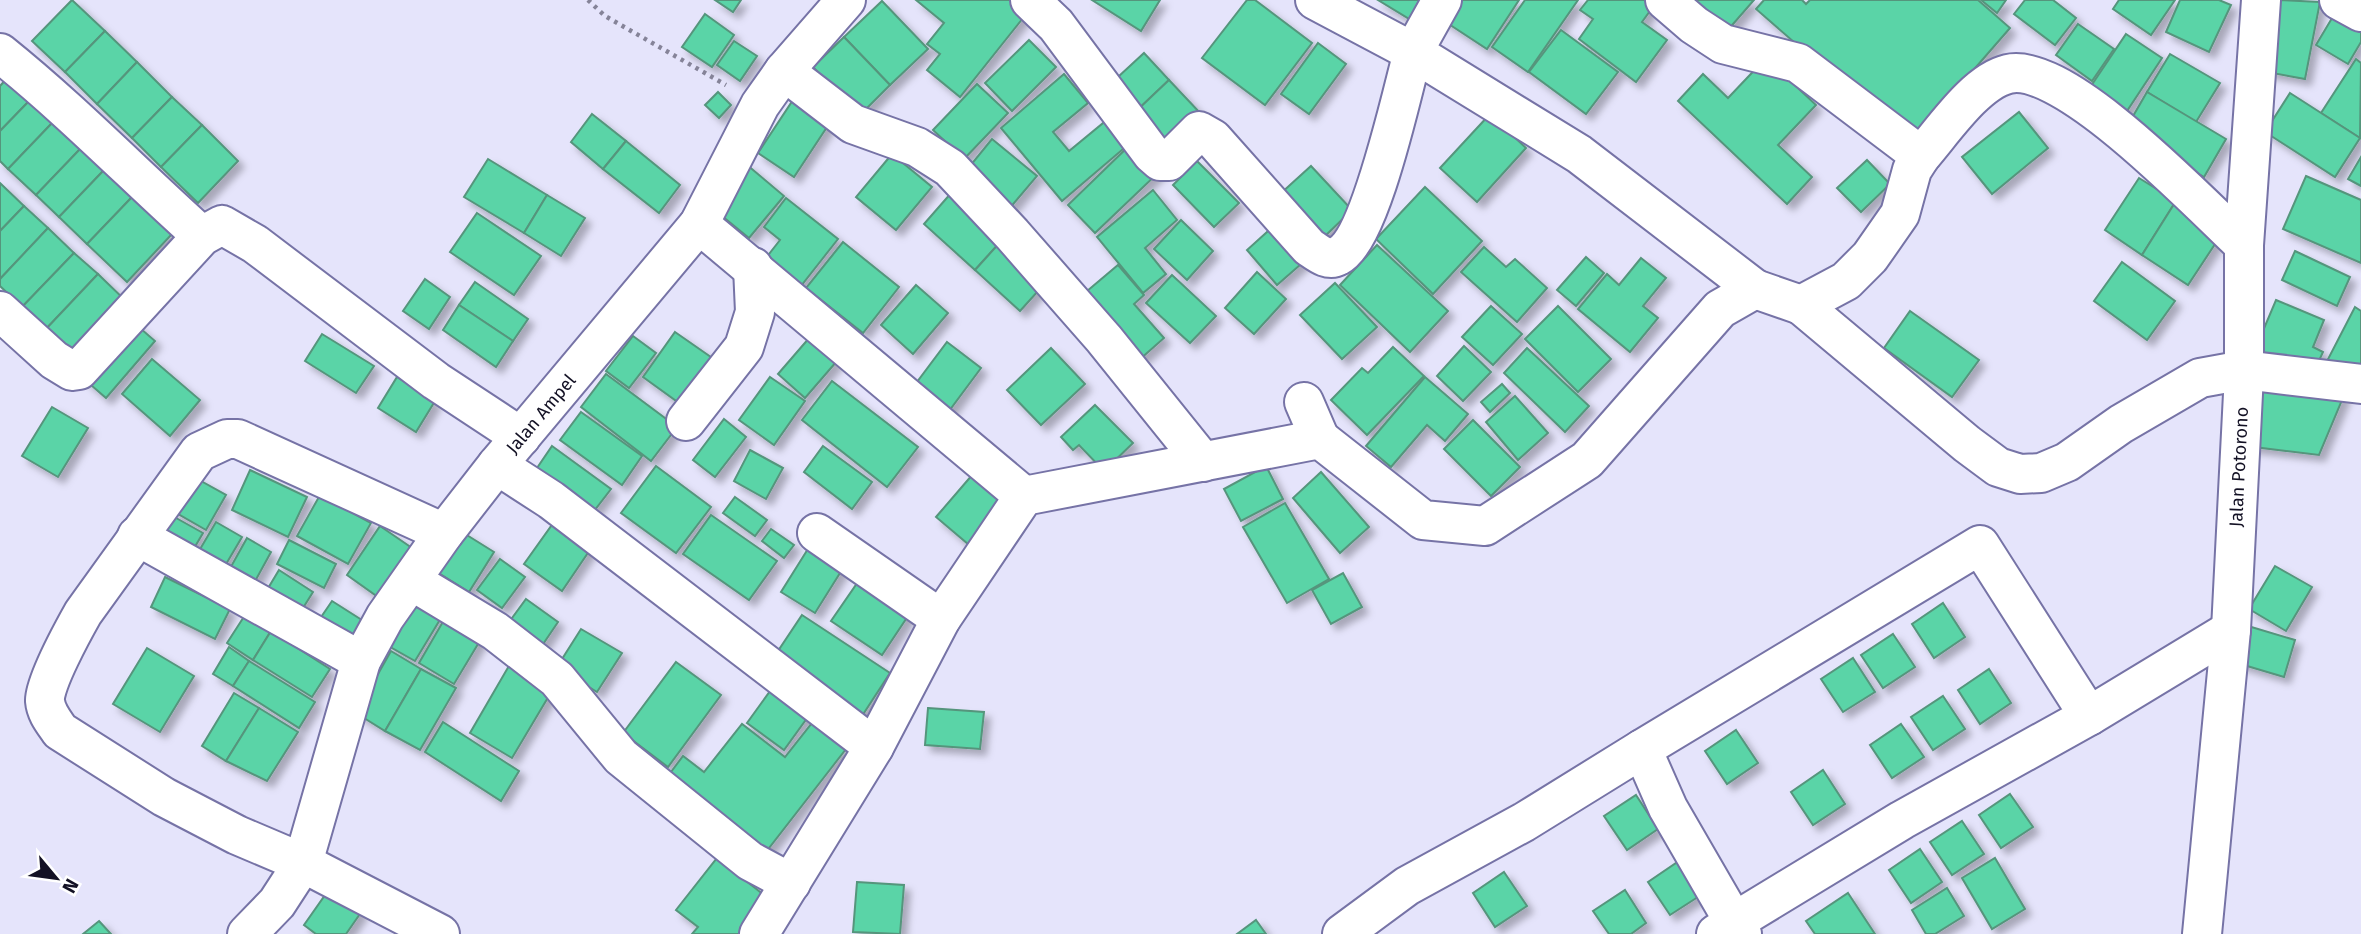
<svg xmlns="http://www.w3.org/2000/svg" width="2361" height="934" viewBox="0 0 2361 934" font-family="'Fira Sans',sans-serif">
<defs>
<filter id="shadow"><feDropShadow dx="6" dy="6" stdDeviation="3.5" flood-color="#0004"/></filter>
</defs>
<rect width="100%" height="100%" fill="#e5e4fb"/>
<!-- building -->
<g fill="#5ad4a7" stroke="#55957c" stroke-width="2" filter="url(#shadow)">
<path d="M72,0L105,31L65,72L32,41Z"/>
<path d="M715,0H741L733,12Z"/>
<path d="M916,0H1011L1027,13L960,97L927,70L940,54L927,44L944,23Z"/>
<path d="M1092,0H1160L1141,31Z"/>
<path d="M1247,0H1255L1312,43L1265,105L1202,58Z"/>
<path d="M1378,0H1423L1411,20Z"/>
<path d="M1448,0H1519L1487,49L1438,17Z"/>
<path d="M1525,0H1578L1528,72L1492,47Z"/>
<path d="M1588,0H1649L1655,4L1642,22L1667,40L1636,82L1579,39L1593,19L1580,10Z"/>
<path d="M1692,0H1754L1727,31Z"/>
<path d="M1764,0H1802L1806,4L1810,0H1978L2010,28L1910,143L1756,9Z"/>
<path d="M1981,0H2006L1997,13Z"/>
<path d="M2025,0H2053L2076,18L2055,45L2014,14Z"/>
<path d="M2119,0H2175L2151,35L2113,9Z"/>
<path d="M2180,0H2219L2231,5L2209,52L2166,32Z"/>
<path d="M2280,0L2320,2L2305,79L2267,72Z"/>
<path d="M882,1L928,49L890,85L844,37Z"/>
<path d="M2335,13L2361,28V42L2348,64L2316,45Z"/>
<path d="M705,14L734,35L712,67L682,47Z"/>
<path d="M2078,24L2114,49L2092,81L2056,55Z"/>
<path d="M1561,30L1618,72L1586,114L1529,72Z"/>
<path d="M105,31L137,62L97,104L65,72Z"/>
<path d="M2126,34L2162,58L2125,114L2089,89Z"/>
<path d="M844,37L890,85L859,116L813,67Z"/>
<path d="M1029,40L1056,67L1012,111L985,83Z"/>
<path d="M734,41L757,56L740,81L717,65Z"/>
<path d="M1318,43L1346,64L1309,114L1281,94Z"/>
<path d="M1144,53L1169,80L1131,116L1106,88Z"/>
<path d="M2170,54L2220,83L2196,122L2147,92Z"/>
<path d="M1766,58L1816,105L1778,145L1812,177L1787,204L1678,101L1703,74L1728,98Z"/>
<path d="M2356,59L2361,63L2360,138L2321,113Z"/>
<path d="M137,62L172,97L132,138L97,104Z"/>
<path d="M1064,74L1088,103L1053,132L1069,151L1108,119L1129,144L1062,201L1001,128Z"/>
<path d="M8,77L31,99L0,131V86Z"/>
<path d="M1169,80L1202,115L1163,151L1131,116Z"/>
<path d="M977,84L1008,113L964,159L933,130Z"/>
<path d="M718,92L731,105L719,118L705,105Z"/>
<path d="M2147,92L2226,139L2204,177L2125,130Z"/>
<path d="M2290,93L2360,138L2335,177L2265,132Z"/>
<path d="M172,97L202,125L161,167L132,138Z"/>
<path d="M31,99L54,121L8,169L0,161V131Z"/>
<path d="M793,100L829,124L794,177L758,153Z"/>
<path d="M2019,112L2048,148L1992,194L1962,157Z"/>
<path d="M592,114L626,141L603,169L571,142Z"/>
<path d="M1490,114L1526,148L1477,202L1440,168Z"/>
<path d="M54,121L82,147L36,195L8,169Z"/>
<path d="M202,125L238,161L198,203L161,167Z"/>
<path d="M992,139L1037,176L1009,209L965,172Z"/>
<path d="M626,141L680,185L659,213L603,169Z"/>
<path d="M1132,143L1160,171L1095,233L1068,205Z"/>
<path d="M82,147L105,169L59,217L36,195Z"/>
<path d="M892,154L932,187L896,230L856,197Z"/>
<path d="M2361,157V186L2348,179Z"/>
<path d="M488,159L547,195L524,233L464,197Z"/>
<path d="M1867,160L1890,184L1861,212L1837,188Z"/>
<path d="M1197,161L1239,203L1214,227L1173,185Z"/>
<path d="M746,164L784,196L749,238L711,207Z"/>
<path d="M1311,166L1352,210L1322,239L1280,194Z"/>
<path d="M105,169L133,196L87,244L59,217Z"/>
<path d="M2306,176L2361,200V263L2283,229Z"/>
<path d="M2139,178L2176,201L2142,255L2105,230Z"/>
<path d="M0,183L24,206L0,231Z"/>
<path d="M1425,187L1482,241L1433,294L1376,239Z"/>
<path d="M1153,190L1177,220L1145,248L1166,274L1143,293L1097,237Z"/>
<path d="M952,192L1003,239L975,270L924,224Z"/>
<path d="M547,195L585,218L561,256L524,233Z"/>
<path d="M133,196L172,234L127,282L87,244Z"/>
<path d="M786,198L838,239L797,291L762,263L780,240L764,227Z"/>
<path d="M2176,201L2223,232L2188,285L2142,255Z"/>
<path d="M24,206L48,228L0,279V231Z"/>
<path d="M477,213L541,256L514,295L450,252Z"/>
<path d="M1181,220L1213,251L1187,280L1154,249Z"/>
<path d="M1277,223L1308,258L1277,285L1247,250Z"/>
<path d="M48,228L74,253L22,307L0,286V279Z"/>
<path d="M1003,239L1048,280L1020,311L975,270Z"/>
<path d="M843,242L899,287L863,333L806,288Z"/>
<path d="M1377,245L1448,311L1410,352L1340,285Z"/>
<path d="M1484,247L1506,267L1515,259L1547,288L1517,322L1461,272Z"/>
<path d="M2295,251L2350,277L2337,306L2282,280Z"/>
<path d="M74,253L98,274L45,330L22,307Z"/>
<path d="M1586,257L1604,273L1576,306L1557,290Z"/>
<path d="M1641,258L1666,278L1643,306L1658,318L1630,352L1578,309L1607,274L1619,285Z"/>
<path d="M2122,262L2175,301L2147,340L2094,301Z"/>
<path d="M1118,265L1144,295L1134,304L1164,338L1130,368L1074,302Z"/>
<path d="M1257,272L1286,299L1254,334L1225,308Z"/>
<path d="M98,274L129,304L77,359L45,330Z"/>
<path d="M1172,275L1216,316L1190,343L1146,303Z"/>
<path d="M425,279L450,297L429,329L403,311Z"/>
<path d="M475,282L528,319L513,341L459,305Z"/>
<path d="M1335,283L1377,327L1342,359L1300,315Z"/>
<path d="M916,285L948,313L913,354L881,325Z"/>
<path d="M2276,300L2324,320L2313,347L2323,352L2312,376L2254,352Z"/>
<path d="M459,305L513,341L496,367L443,330Z"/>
<path d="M1491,306L1522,334L1493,365L1462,337Z"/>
<path d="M1558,306L1611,359L1578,392L1525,339Z"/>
<path d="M2355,307L2361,311V381L2326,363Z"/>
<path d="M1910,311L1979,360L1952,397L1884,348Z"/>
<path d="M133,322L155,341L106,398L84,379Z"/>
<path d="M675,332L718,362L686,408L643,377Z"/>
<path d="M322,334L374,366L356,393L305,361Z"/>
<path d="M633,336L656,353L629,388L606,371Z"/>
<path d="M810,337L837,361L805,398L778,374Z"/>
<path d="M947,342L981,368L946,415L911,390Z"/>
<path d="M1464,346L1491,372L1463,401L1437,376Z"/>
<path d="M1393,347L1424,376L1367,435L1331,400L1362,368L1368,373Z"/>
<path d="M1051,348L1085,384L1041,425L1007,390Z"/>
<path d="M1527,348L1589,406L1565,432L1504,373Z"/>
<path d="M152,359L200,400L170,436L122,394Z"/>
<path d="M606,374L677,427L651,461L581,407Z"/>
<path d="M397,377L435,401L416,432L378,408Z"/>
<path d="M770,377L805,401L774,445L739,420Z"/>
<path d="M1425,377L1468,414L1445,441L1427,425L1391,467L1366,446Z"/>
<path d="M832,381L918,447L887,487L802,420Z"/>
<path d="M1502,384L1510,393L1490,412L1481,402Z"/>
<path d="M2251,385L2345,393L2319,455L2246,446Z"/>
<path d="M1515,396L1548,433L1518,460L1486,422Z"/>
<path d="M1095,405L1133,443L1104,471L1079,445L1073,450L1061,437Z"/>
<path d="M52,407L88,428L58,477L22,456Z"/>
<path d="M581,412L642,456L622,485L560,440Z"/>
<path d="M724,419L746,437L715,477L693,460Z"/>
<path d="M1473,420L1520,467L1491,496L1444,449Z"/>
<path d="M552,446L611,489L594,511L537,468Z"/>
<path d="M823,446L872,482L852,509L804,472Z"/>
<path d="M750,450L783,468L766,499L734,481Z"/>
<path d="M656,466L711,507L676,553L621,513Z"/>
<path d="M1266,466L1283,499L1241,521L1224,489Z"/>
<path d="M250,470L307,497L288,537L232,510Z"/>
<path d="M1321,472L1369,527L1340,553L1293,498Z"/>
<path d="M973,474L1004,500L968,544L936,517Z"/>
<path d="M192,476L226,495L206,530L173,511Z"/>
<path d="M320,495L371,523L348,564L297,536Z"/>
<path d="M735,497L767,520L755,536L723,513Z"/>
<path d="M1285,503L1329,579L1287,603L1243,527Z"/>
<path d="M169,514L203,533L190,555L157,535Z"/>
<path d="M559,515L596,541L562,591L524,564Z"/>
<path d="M711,515L777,561L749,600L683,554Z"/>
<path d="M216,522L242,537L222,571L196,556Z"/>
<path d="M380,526L412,548L378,597L347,575Z"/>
<path d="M771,529L794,545L784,558L762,541Z"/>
<path d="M462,532L494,552L469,592L437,572Z"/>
<path d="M247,538L271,552L253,585L228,572Z"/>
<path d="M289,540L336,564L324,588L277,564Z"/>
<path d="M811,544L845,565L815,613L781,592Z"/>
<path d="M500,559L525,577L502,608L477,590Z"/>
<path d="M2275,566L2312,587L2286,631L2249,609Z"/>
<path d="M279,570L313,592L298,616L264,595Z"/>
<path d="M1343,573L1362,607L1331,624L1312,590Z"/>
<path d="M165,577L230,609L215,639L151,607Z"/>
<path d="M860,579L910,613L882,655L831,621Z"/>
<path d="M413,595L444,613L415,661L385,644Z"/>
<path d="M526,599L558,622L537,653L504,629Z"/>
<path d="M332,601L365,622L348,647L315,626Z"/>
<path d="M1943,603L1965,637L1934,658L1912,624Z"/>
<path d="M448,613L484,634L454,684L419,663Z"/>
<path d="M245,615L271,631L253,660L227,643Z"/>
<path d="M802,615L890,673L860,719L772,660Z"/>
<path d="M2248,626L2295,640L2284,677L2237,663Z"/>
<path d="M581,629L622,653L597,692L557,667Z"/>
<path d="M271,631L330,669L312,697L253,660Z"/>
<path d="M1893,634L1915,667L1883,688L1861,655Z"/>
<path d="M229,647L249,661L233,686L213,674Z"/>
<path d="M147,648L194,676L160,732L113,704Z"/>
<path d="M391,651L421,669L385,731L356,713Z"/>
<path d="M1853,658L1875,692L1843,712L1821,679Z"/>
<path d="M249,661L315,702L299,728L233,686Z"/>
<path d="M676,662L721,695L668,767L623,733Z"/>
<path d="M510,664L553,689L512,758L470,733Z"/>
<path d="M421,669L456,688L420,750L385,731Z"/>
<path d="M1989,669L2011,703L1980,724L1958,690Z"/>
<path d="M773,687L810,714L784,750L747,723Z"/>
<path d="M234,693L259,708L226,761L202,746Z"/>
<path d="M1943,696L1965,729L1933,750L1911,717Z"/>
<path d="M259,708L298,732L267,781L226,761Z"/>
<path d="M928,708L984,712L980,749L925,745Z"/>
<path d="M443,722L519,771L501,801L425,752Z"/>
<path d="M812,723L846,749L762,857L665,780L683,756L704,772L742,724L785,757Z"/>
<path d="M1901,724L1924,757L1892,778L1870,745Z"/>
<path d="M1736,730L1758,763L1727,784L1705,751Z"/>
<path d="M1823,770L1845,804L1813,825L1791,792Z"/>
<path d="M2010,794L2033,827L2001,848L1979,815Z"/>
<path d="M1636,795L1658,829L1627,850L1604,816Z"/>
<path d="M1962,821L1984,854L1952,875L1930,842Z"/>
<path d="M1920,849L1942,882L1911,903L1889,870Z"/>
<path d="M717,858L769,899L742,934H692L698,927L676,910Z"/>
<path d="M1995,858L2025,909L1992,929L1962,878Z"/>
<path d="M1679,861L1701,895L1670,915L1648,882Z"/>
<path d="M1504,872L1527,906L1495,927L1473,893Z"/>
<path d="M857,882L904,885L900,934L853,932Z"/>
<path d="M330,888L362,911L346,934H316L304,925Z"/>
<path d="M1947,888L1964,916L1935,934H1926L1912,910Z"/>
<path d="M1625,890L1646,923L1631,934H1609L1593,911Z"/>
<path d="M1848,893L1875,934H1815L1806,921Z"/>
<path d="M1256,920L1266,934H1237Z"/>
<path d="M99,921L111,934H83Z"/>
</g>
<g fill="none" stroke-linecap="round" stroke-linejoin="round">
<!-- minor casing -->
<g stroke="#7673a6" stroke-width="42">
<g id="minor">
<path d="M1030,0L1056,25L1152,154L1160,161H1169L1199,131L1213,139L1309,247C1318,253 1328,262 1338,256C1371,239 1402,92 1413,52L1315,0"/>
<path d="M1665,0L1694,25L1723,44L1798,63L1921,156"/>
<path d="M2339,0L2361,12"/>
<path d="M0,53C71,110 134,175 202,236"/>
<path d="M784,71L853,124L917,147L950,168L1012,234L1104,339L1203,462"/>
<path d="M699,224L1024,496"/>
<path d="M1755,289L1801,305L1846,281L1870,257L1900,214L1912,170L1921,156C1943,131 1975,82 2008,74C2064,60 2201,205 2244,245"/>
<path d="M1801,305L1967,444L1998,467L2020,474L2041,473L2067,462L2121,424L2200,378L2244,370L2361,384"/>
<path d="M0,311L54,360L72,371L79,370L202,236L222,225L255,244L436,381L521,437"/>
<path d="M1304,402L1320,439"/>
<path d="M686,421L744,347L755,312L753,267"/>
<path d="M497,465L551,500L874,747"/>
<path d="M817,533L941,619"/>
<path d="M137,536L361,661"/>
<path d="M412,581L495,631L557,679L621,757L750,861L791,883"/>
<path d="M2089,716L2231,630"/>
<path d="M1642,749L1980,545L2089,716L1902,820L1734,922L1742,934"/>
<path d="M247,934L277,903L303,863L361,661L385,617L444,533L497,465L699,224L760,105L784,71L846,0"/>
<path d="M440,934L303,863L237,835L164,797L60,731C54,722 46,713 45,701C43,685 74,629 83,613L199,452L227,439H238L444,533"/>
<path d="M759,934L874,747L941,619L1024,496L1320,439L1423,520L1485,526L1587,460L1720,309L1755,289L1579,154L1413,52L1442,0"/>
<path d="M1342,934L1407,886L1524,822L1642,749L1668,808L1734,922L1716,934"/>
<path d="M2202,934L2231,630L2244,374V245L2261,0"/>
</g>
</g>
<!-- path -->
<path stroke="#858398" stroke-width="4.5" stroke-dasharray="3.5 5" stroke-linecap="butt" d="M588,0L605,16L726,85"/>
<!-- minor -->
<use href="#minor" stroke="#fff" stroke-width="38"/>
</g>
<g text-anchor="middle" stroke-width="5" stroke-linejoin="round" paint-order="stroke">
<!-- street labels -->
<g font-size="18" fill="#131124" stroke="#fff">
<text transform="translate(541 414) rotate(-50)" y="6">Jalan Ampel</text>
<text transform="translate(2239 467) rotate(-87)" y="6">Jalan Potorono</text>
</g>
</g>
<!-- north arrow -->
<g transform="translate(56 878) rotate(119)" stroke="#ffffff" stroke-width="5" paint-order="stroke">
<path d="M0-5L12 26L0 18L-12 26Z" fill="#131124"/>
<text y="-10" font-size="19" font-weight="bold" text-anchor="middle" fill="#131124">N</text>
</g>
</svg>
